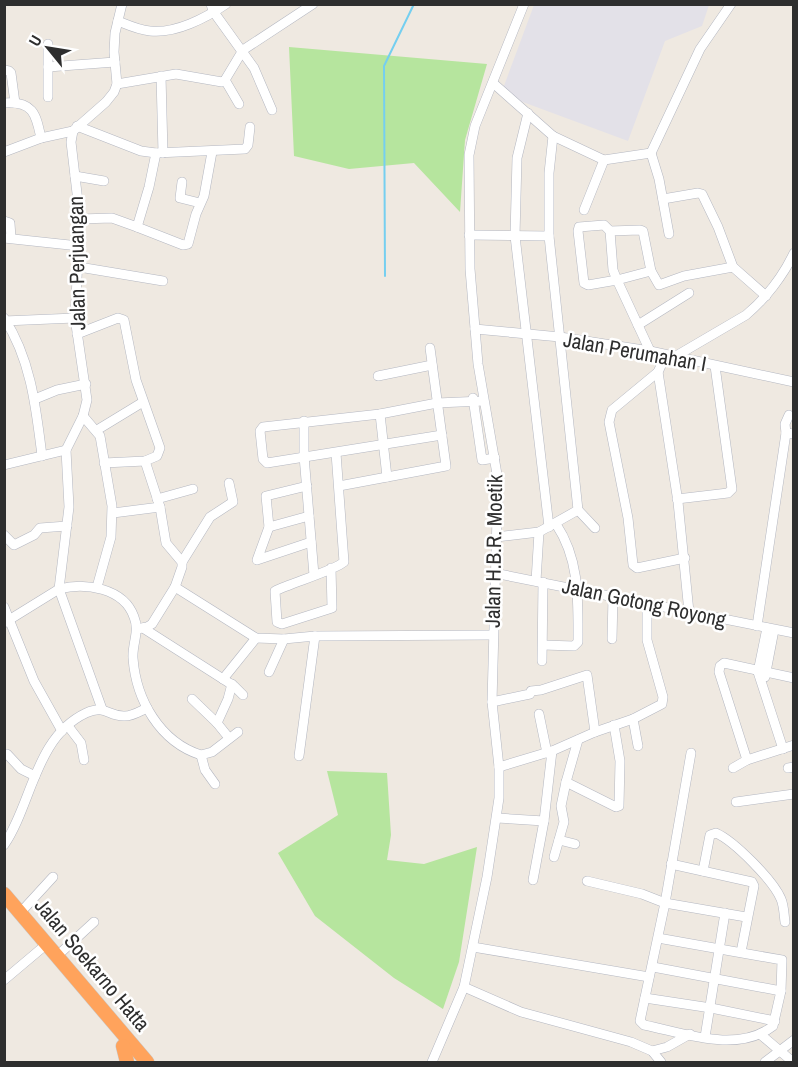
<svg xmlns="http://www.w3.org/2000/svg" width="798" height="1067" viewBox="0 0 798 1067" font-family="'Archivo Narrow',sans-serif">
<rect width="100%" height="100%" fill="#efe9e1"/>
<!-- industrial -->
<path fill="#e3e1e8" d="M534,5H709L702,26L665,41L628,141L501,94Z"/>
<!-- green -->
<g fill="#b6e59e">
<path d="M289,47L487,64L465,140L460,212L414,163L349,169L294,156Z"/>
<path d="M327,771L387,773L391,835L387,860L424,864L477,847L459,962L443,1009L394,978L315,916L278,853L338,815Z"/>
</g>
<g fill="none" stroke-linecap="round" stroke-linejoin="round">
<!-- stream -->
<path stroke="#75cff0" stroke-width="2" d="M385,276L384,66L414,4"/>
<!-- minor casing -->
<g stroke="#b4b7c1" stroke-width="10">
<g id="minor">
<path d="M211,4L213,11L254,68L272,110"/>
<path d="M118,21C128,25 139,30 150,31C175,34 206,18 226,4"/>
<path d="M48,67L115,62"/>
<path d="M4,70L9,71L11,73L15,103"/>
<path d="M161,76L163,153"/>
<path d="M225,80L239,104"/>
<path d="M493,83L553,136L604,160L651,153L700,49L731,4"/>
<path d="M117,84L176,74L222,82L225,80L243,50L313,4"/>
<path d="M48,97V44"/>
<path d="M4,103C34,101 36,115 41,138"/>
<path d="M528,113L517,158L515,236L549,527"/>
<path d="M77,126L141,151L156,153L245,149L248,145L250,127"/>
<path d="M4,152L41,138L73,131"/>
<path d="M651,153L659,179L669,234"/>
<path d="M75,176L104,181"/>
<path d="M182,182L180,198L200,203"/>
<path d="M663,199L698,193L702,194L718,227L733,267L766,296"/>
<path d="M584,210L604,160"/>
<path d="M80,219L112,218L137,227L149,187L156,153"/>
<path d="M4,221L10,223L11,238"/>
<path d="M137,227L183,245L188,244L196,214L204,196L212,152"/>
<path d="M610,231L613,270L617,280L651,271"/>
<path d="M469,235L549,236"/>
<path d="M4,238L79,246"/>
<path d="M79,267L163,281"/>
<path d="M4,318C31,359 36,408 42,456"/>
<path d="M4,321L75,318"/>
<path d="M638,325L689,293"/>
<path d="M475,329L560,337L650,351L794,382"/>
<path d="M77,334L118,318L124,320L136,380L160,448L157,456L145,461L104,463"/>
<path d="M650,351L617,280L588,285L584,283L578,231L579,227L604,225L610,231L640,230L643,231L651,271L659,285L684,276L733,267"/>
<path d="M666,355L658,372L612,410L609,422L628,518L633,565L637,568L685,558"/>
<path d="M676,356L746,315C765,299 783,276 794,253"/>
<path d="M658,372L678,502L689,612"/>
<path d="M378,376L432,365"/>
<path d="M473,398L482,460L495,458"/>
<path d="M35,399L57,390L86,384"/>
<path d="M380,414L387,477"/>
<path d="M83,416L100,436L112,506L111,537L97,587"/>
<path d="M304,421V456L314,575"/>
<path d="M97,430L143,402"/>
<path d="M786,433L785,424L789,415"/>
<path d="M442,435L267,463L263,459L260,431L263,427L380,414L437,403L483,401"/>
<path d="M4,465L66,450"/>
<path d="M307,486L266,496L269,527L257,560L311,542"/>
<path d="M339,486L446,466L430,348"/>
<path d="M157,499L193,489"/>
<path d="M677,499L728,493L732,489L715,366"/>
<path d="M578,510L595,528"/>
<path d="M113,513L160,507L145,461"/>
<path d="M269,527L309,516"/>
<path d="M4,535L14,545L34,535L40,528L67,526"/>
<path d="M496,537L539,532L578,510L549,236V173L553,136"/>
<path d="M182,562L210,517L233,502L229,483"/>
<path d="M331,568L332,608L282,624L277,622L275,591C291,583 333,571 344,562L336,453"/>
<path d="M494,573L794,633"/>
<path d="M536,581L539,532"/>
<path d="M175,587L256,638L284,639L315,636L299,756"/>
<path d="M4,607L34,681L62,731"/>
<path d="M4,623L59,589C85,582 124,588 134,617C140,631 132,644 133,658C136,700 160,742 201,755L212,752L238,732"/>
<path d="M757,626L786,433L794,434"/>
<path d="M143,628L234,686L243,695"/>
<path d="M767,628L758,672L783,749"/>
<path d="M137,629L147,627L152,624L175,587L182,567V562L166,543L160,507"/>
<path d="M315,636L493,635"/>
<path d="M612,639L613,597"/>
<path d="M543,645L574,646L578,642C578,600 580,560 556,524"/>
<path d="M542,661L543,582"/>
<path d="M269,672L284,639"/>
<path d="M765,677L774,630"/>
<path d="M223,679L256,638"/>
<path d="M192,699L217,723"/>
<path d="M492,702L530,694L531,691L541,690L587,675L595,732"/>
<path d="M102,709L59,589L69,507L66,450L83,416L87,400L75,318L80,219L71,142L73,131L106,102L114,92L117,84L114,52L115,33L122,4"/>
<path d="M539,714L547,753"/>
<path d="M633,719L638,746"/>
<path d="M68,726L81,743L84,760"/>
<path d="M229,738L217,723L228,699L232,684"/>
<path d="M7,754L21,769L35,776"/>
<path d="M201,755L205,770L215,784"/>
<path d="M747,760L719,672L720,666L724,663L794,678"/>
<path d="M499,767L552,751L595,732L633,719L662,704L663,697L647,640V604"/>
<path d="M733,768L747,760L794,745"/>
<path d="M788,768L794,767"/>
<path d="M566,782L616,807L619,806L620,761L614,725"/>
<path d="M736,802L794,794"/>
<path d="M497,818L544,821"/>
<path d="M559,840L575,844"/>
<path d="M4,845C32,804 35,737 86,713C106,704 108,717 125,716C133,716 140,711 147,708"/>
<path d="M554,857L564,822L561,806L566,782L578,740"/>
<path d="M671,864L752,882L754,886L741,952"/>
<path d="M703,871L710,835L716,833C734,841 773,880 781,899C784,906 784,915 785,922"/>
<path d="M533,880L544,821L552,751"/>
<path d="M587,881L642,894L665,903L746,917"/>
<path d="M20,913L53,877"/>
<path d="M658,938L782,960L781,991L773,1026C737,1054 684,1033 644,1025L640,1021L665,903L691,753"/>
<path d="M473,947L649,977"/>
<path d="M57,956L94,922"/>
<path d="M653,967L781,991"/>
<path d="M4,980L42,948"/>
<path d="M464,987L521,1012L631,1042L652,1051L661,1062"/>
<path d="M645,998L711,1008L775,1021"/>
<path d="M760,1034L793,1062"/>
<path d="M705,1037L725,913"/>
<path d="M652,1051L667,1047L690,1034"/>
<path d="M432,1062L464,987L487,877L499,798V767L492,702L498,480L478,364L470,269L469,155L475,126L524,4"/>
<path d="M765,1062L794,1040"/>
</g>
</g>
<!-- highway casing -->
<g stroke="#c9c9c9" stroke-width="15">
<g id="highway">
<path d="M4,894L147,1062"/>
<path d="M123,1046L127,1062"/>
</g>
</g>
<!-- minor -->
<use href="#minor" stroke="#fff" stroke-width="9"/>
<!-- highway -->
<use href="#highway" stroke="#ffa35c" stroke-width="14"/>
</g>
<g text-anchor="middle" stroke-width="5" stroke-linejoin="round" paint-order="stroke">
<!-- street labels -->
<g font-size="21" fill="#2e2e2e" stroke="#fff">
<text transform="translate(77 263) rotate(-91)" y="7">Jalan Perjuangan</text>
<text transform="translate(635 352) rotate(10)" y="7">Jalan Perumahan I</text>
<text transform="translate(494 551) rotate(-89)" y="7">Jalan H.B.R. Moetik</text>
<text transform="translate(644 603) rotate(12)" y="7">Jalan Gotong Royong</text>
<text transform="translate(92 965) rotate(50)" y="7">Jalan Soekarno Hatta</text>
</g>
</g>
<!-- border -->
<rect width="798" height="1067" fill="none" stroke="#2e2e2e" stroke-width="12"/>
<!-- north arrow -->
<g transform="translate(48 48) rotate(300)" stroke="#ffffff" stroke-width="4.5" paint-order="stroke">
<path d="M0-4.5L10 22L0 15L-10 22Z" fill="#2e2e2e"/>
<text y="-9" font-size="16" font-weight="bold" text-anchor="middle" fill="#2e2e2e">U</text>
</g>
</svg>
